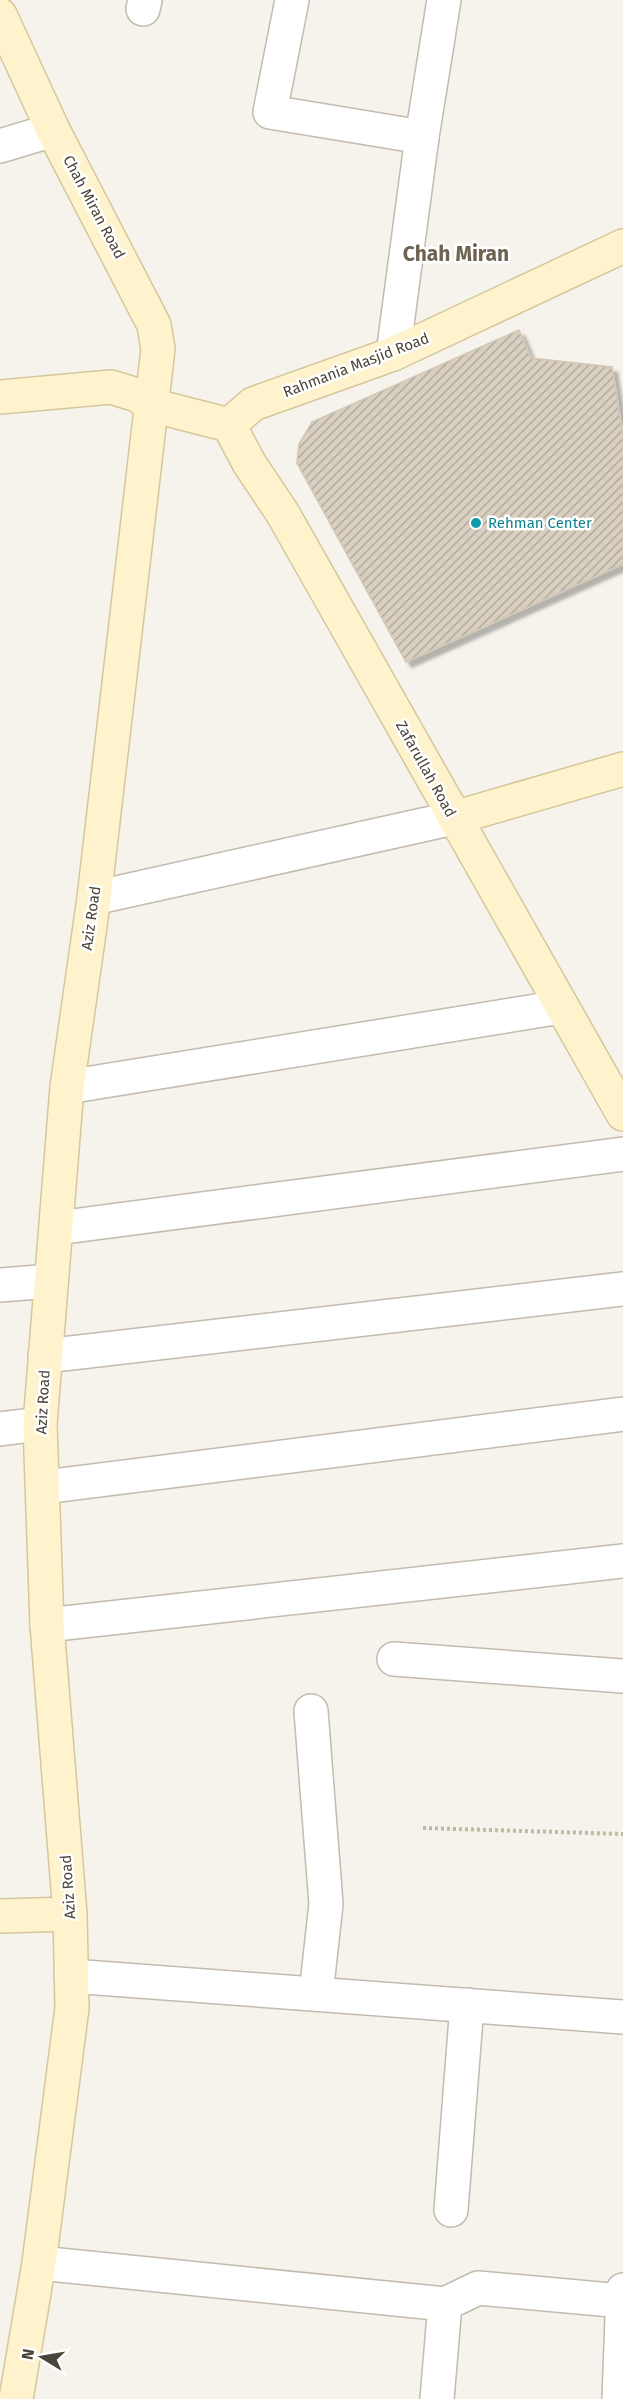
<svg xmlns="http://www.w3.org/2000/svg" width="623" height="2399" viewBox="0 0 623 2399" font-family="'Fira Sans',sans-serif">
<defs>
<pattern id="building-hatch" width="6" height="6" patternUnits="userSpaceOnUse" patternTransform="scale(1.5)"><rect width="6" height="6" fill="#d8cfc1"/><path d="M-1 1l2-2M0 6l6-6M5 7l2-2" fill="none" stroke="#b1aa9e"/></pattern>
<filter id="shadow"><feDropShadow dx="5.5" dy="5.5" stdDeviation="1.5" flood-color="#0004"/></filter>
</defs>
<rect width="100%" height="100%" fill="#f6f3ec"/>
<!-- building -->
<path fill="url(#building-hatch)" stroke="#d3c7b4" stroke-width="1.5" filter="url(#shadow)" d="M519,330L531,358L612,367L623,436V564L406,662L297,463L299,444L312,422Z"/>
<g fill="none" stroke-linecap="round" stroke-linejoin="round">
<!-- street casing -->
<g stroke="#c2bbae" stroke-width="36">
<g id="street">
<path d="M292,0L270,112L422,137"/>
<path d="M143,9L145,0"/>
<path d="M0,146L53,130"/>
<path d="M393,354L422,137L444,0"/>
<path d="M94,898L454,818"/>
<path d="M67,1087L561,1007"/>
<path d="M57,1228L623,1154"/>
<path d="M0,1285L51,1281"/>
<path d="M45,1356L623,1289"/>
<path d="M0,1429L40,1424"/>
<path d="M44,1487L623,1414"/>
<path d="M47,1625L623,1561"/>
<path d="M394,1659L623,1676"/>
<path d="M311,1711L326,1904L316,1994"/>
<path d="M71,1976L623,2017"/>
<path d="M451,2210L467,2005"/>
<path d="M39,2263L445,2304"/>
<path d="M437,2399L445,2304L478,2288L623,2301"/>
<path d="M619,2399L623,2290"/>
</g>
</g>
<!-- secondary casing -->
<g stroke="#d6c79b" stroke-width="36">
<g id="secondary">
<path d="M0,15L53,130L154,325L158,349L94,898L67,1087L40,1424L47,1625L70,1914L72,2008L39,2263L16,2399"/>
<path d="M0,397L111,387L137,395L151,405L229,425L253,404L393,354L623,246"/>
<path d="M229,425L249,463L283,514L623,1114"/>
<path d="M454,818L623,769"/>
<path d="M0,1916L70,1914"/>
</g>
</g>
<!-- path -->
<path stroke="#c4b79f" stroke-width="4" stroke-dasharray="3 3" stroke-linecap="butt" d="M423,1828L623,1834"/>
<!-- street -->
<use href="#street" stroke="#fff" stroke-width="33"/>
<!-- secondary -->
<use href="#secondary" stroke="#fff3cd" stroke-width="33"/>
</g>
<!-- markers -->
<circle fill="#0f9aa8" stroke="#fff" stroke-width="2" cx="476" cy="523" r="6"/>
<g text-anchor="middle" stroke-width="5" stroke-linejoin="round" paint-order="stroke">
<!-- street labels -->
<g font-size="15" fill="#4b4439" stroke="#fff">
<text transform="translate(94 207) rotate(62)" y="5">Chah Miran Road</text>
<text transform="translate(356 365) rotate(-21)" y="5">Rahmania Masjid Road</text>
<text transform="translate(426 769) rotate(61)" y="5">Zafarullah Road</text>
<text transform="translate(91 918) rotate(-82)" y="5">Aziz Road</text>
<text transform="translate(43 1402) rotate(-87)" y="5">Aziz Road</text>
<text transform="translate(68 1887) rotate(-94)" y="5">Aziz Road</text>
</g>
<!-- culture labels -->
<g font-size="15" fill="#0d838f" stroke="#fff" text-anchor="start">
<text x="488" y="528">Rehman Center</text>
</g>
<!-- district labels -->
<g font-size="21" font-weight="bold" fill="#6e6250" stroke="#fff">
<text x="456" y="261">Chah Miran</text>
</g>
</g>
<!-- north arrow -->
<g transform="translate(42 2357) rotate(281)" stroke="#ffffff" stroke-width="4.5" paint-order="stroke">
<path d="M0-4.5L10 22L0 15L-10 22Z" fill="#4b4439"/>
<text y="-9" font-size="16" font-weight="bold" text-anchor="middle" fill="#4b4439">N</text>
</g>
</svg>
